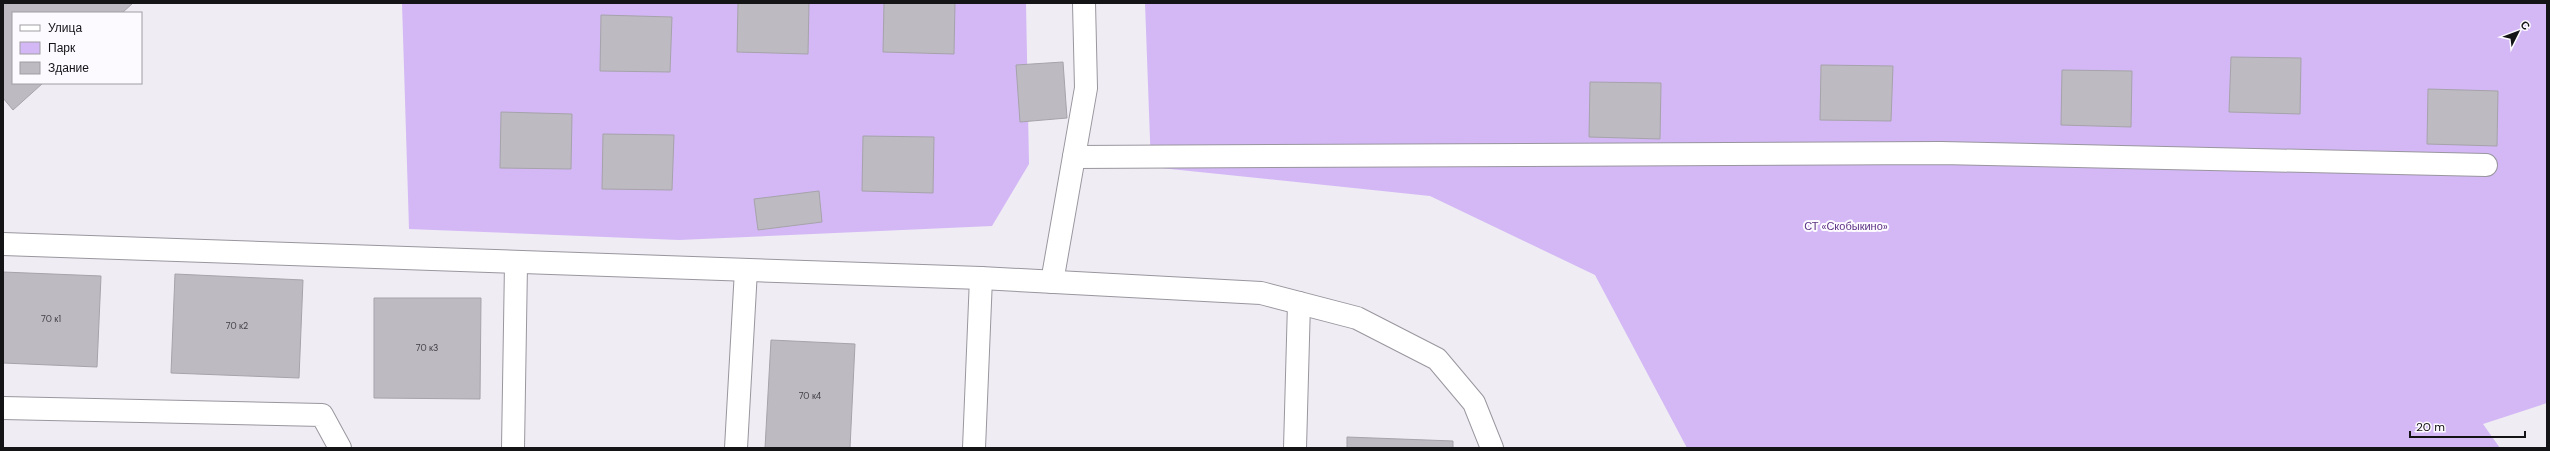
<svg xmlns="http://www.w3.org/2000/svg" width="2550" height="451" viewBox="0 0 2550 451" font-family="'DM Sans',sans-serif">
<rect width="100%" height="100%" fill="#efecf4"/>
<!-- green -->
<g fill="#d3b8f5">
<path d="M402,3H1026L1029,164L992,226L679,240L409,229Z"/>
<path d="M1145,3H2547V403L2483,424L2500,448H1687L1595,275L1430,196L1151,167Z"/>
</g>
<!-- building -->
<g fill="#bdbac2" stroke="#a6a3ab">
<path d="M3,3H133L122,13H13V83H43L13,110L3,98Z"/>
<path d="M738,3H809L808,54L737,52Z"/>
<path d="M884,3H955L954,54L883,52Z"/>
<path d="M601,15L672,17L670,72L600,71Z"/>
<path d="M2231,57L2301,58L2300,114L2229,112Z"/>
<path d="M1063,62L1067,118L1020,122L1016,65Z"/>
<path d="M1821,65L1893,66L1891,121L1820,120Z"/>
<path d="M2062,70L2132,71L2131,127L2061,125Z"/>
<path d="M1590,82L1661,83L1660,139L1589,137Z"/>
<path d="M2428,89L2498,91L2497,146L2427,144Z"/>
<path d="M501,112L572,114L571,169L500,168Z"/>
<path d="M603,134L674,135L672,190L602,189Z"/>
<path d="M863,136L934,137L933,193L862,191Z"/>
<path d="M819,191L822,222L758,230L754,199Z"/>
<path d="M3,272L101,276L97,367L3,363Z"/>
<path d="M175,274L303,280L299,378L171,373Z"/>
<path d="M374,298H481L480,399L374,398Z"/>
<path d="M771,340L855,344L850,448H765Z"/>
<path d="M1347,437L1453,441V448H1347Z"/>
</g>
<g fill="none" stroke-linecap="round" stroke-linejoin="round">
<!-- minor casing -->
<g stroke="#99969e" stroke-width="24">
<g id="minor">
<path d="M1074,157L1941,153L2486,165"/>
<path d="M3,244L981,278L1261,293L1357,318L1437,359L1474,403L1492,448"/>
<path d="M1052,282L1086,88L1084,3"/>
<path d="M3,408L322,415L340,448"/>
<path d="M513,448L516,264"/>
<path d="M736,448L746,270"/>
<path d="M974,448L981,278"/>
<path d="M1295,448L1299,303"/>
</g>
</g>
<!-- minor -->
<use href="#minor" stroke="#fff" stroke-width="22"/>
</g>
<g text-anchor="middle" stroke-width="4" stroke-linejoin="round" paint-order="stroke">
<!-- number labels -->
<g font-size="9" fill="#3e3d41">
<text x="51" y="322">70 к1</text>
<text x="237" y="329">70 к2</text>
<text x="427" y="351">70 к3</text>
<text x="810" y="399">70 к4</text>
</g>
<!-- park labels -->
<g font-size="11" fill="#5d3385" stroke="#fcfaff">
<text x="1846" y="230">СТ «Скобыкино»</text>
</g>
</g>
<!-- border -->
<rect width="2550" height="451" fill="none" stroke="#141316" stroke-width="8"/>
<!-- legend -->
<rect x="12" y="12" width="130" height="72" fill="#fcfaff" stroke="#9f9ea2"/>
<rect x="20" y="25" width="20" height="6" fill="#ffffff" stroke="#9f9ea2"/>
<text x="48" y="32" font-size="12" fill="#141316">Улица</text>
<rect x="20" y="42" width="20" height="12" fill="#d3b8f5" stroke="#9f9ea2"/>
<text x="48" y="52" font-size="12" fill="#141316">Парк</text>
<rect x="20" y="62" width="20" height="12" fill="#bdbac2" stroke="#9f9ea2"/>
<text x="48" y="72" font-size="12" fill="#141316">Здание</text>
<!-- north arrow -->
<g transform="translate(2518 32) rotate(48)" stroke="#fcfaff" stroke-width="3" paint-order="stroke">
<path d="M0-3L7 15L0 10L-7 15Z" fill="#141316"/>
<text y="-6" font-size="11" font-weight="bold" text-anchor="middle" fill="#141316">С</text>
</g>
<!-- scale -->
<path d="M2410 431v6h115v-6" fill="none" stroke="#141316" stroke-width="2"/>
<text x="2416" y="431" font-size="12" fill="#141316" stroke="#fcfaff" stroke-width="3" paint-order="stroke">20 m</text>
</svg>
